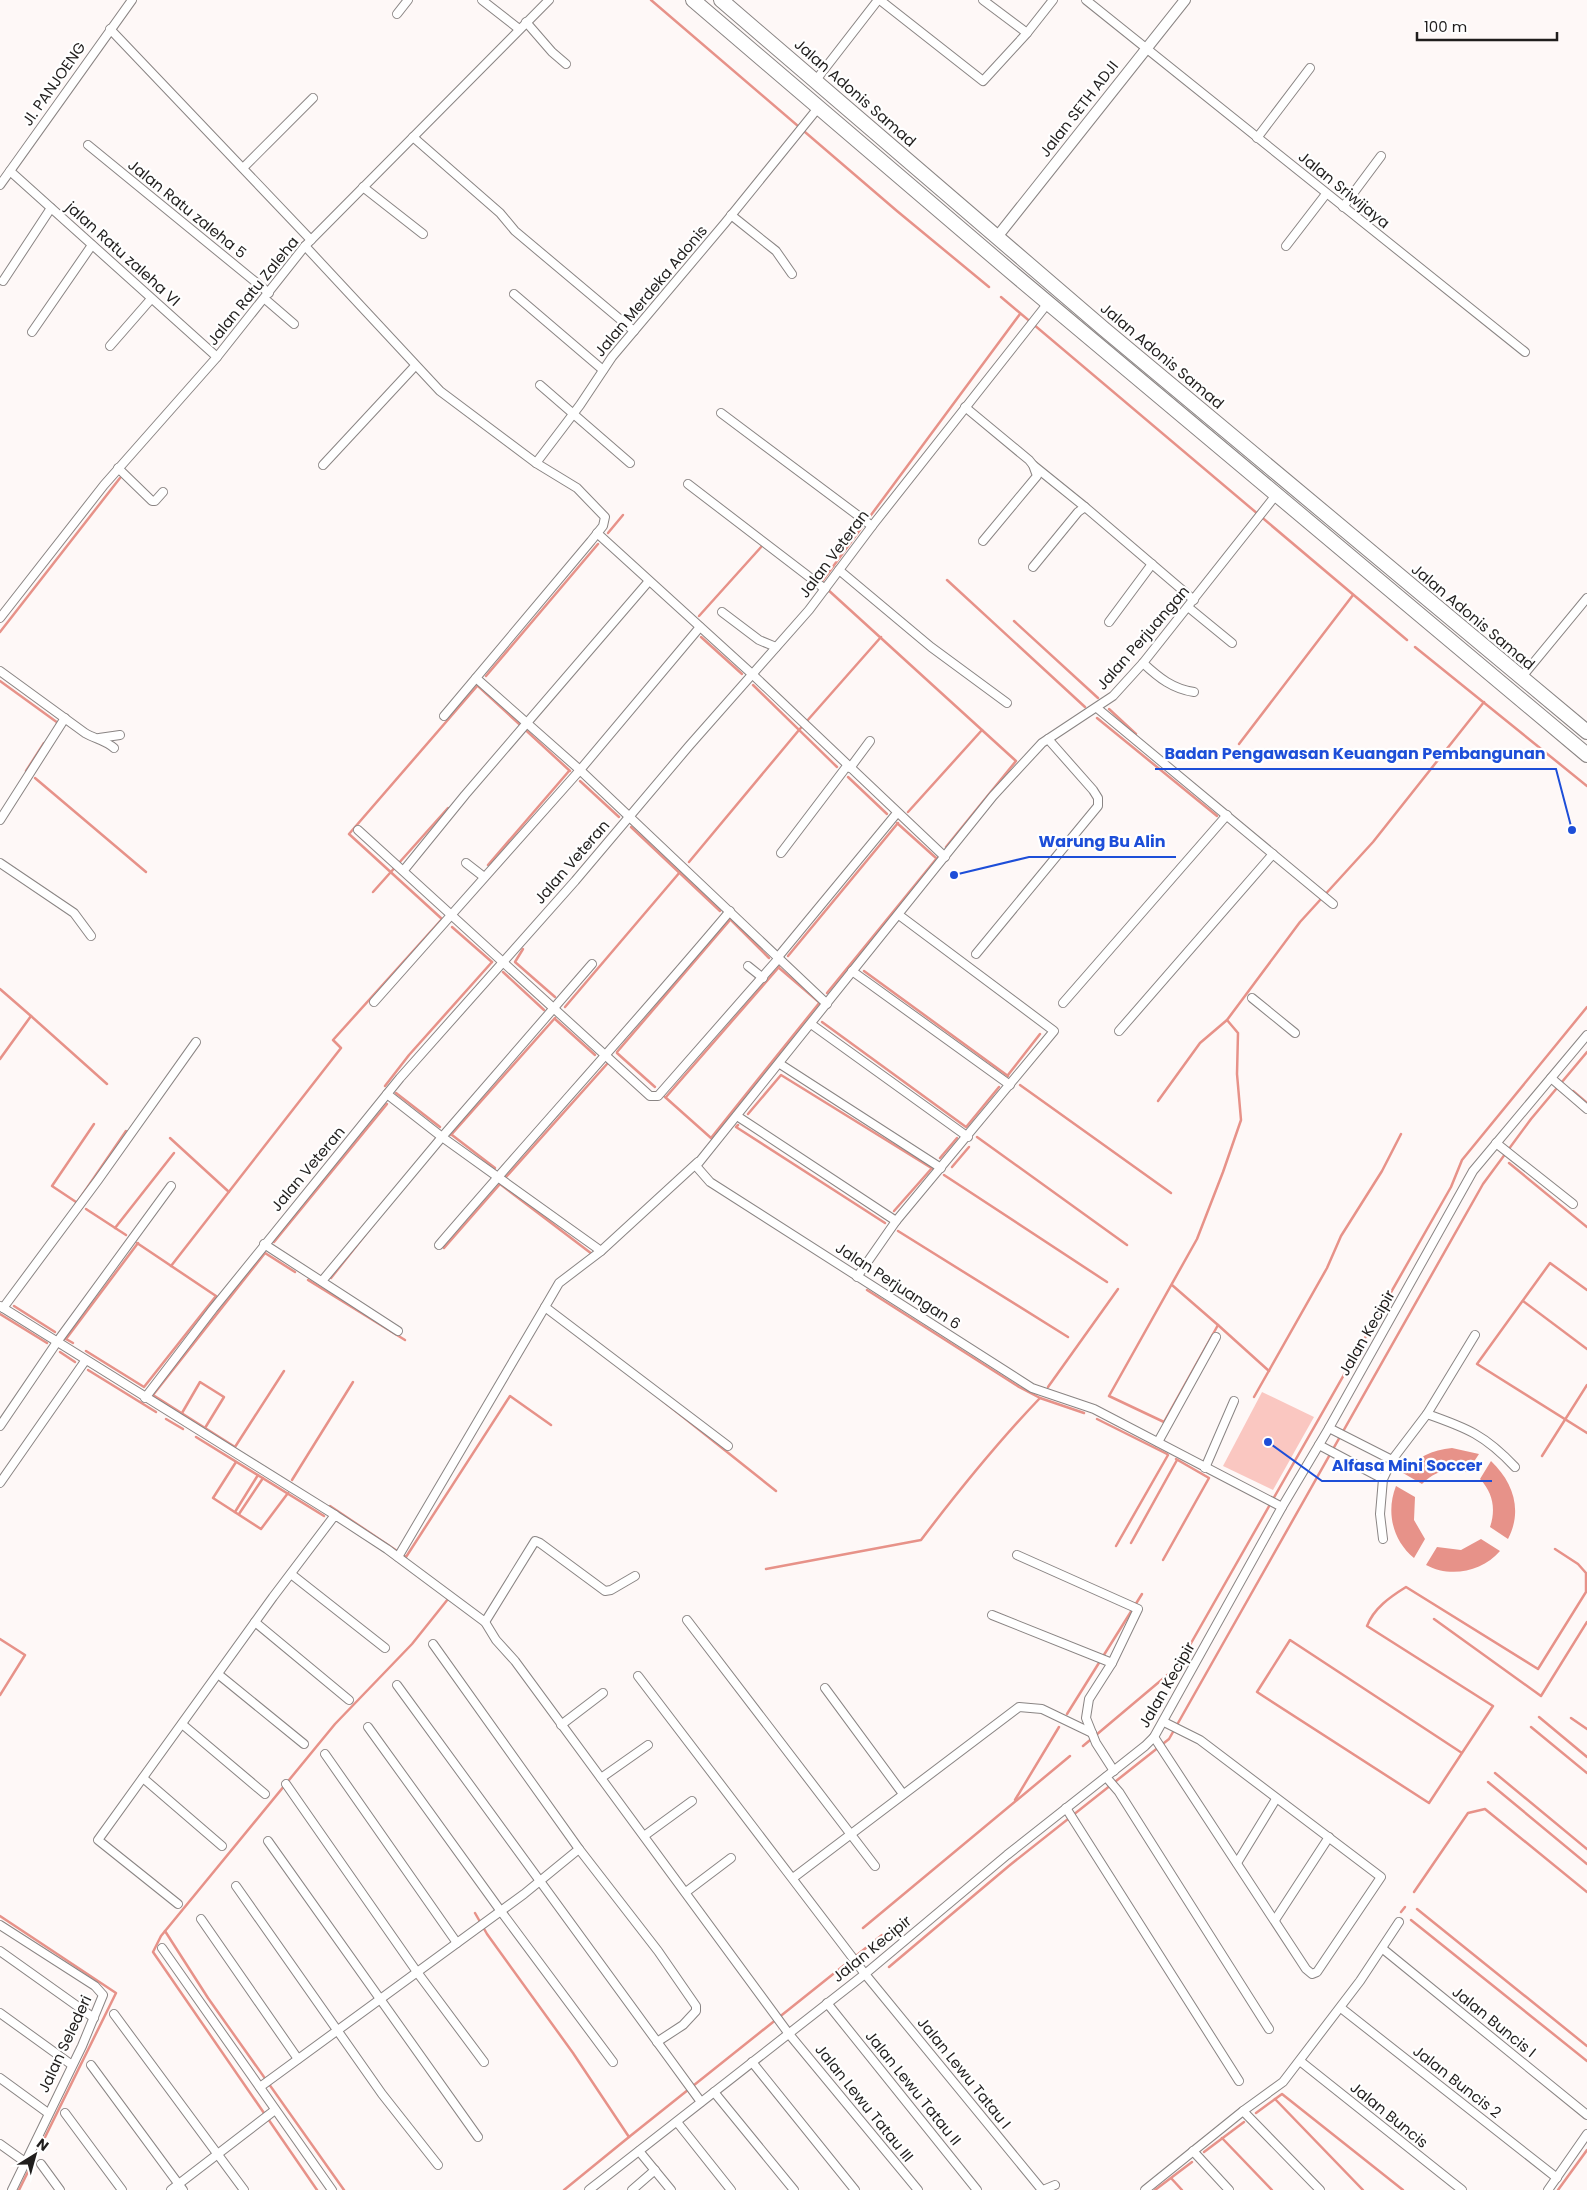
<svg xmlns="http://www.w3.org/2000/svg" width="1587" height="2190" viewBox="0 0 1587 2190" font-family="Poppins,sans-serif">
<rect width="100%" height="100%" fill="#fef8f7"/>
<!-- green -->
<path fill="#fac7c1" d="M1262,1392L1314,1417L1273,1490L1223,1466Z"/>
<!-- water -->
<g fill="#e79289">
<path d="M1452,1448L1479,1454L1467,1472C1450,1467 1434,1471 1422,1484L1403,1473C1417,1457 1432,1450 1452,1448Z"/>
<path d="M1491,1461C1513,1482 1523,1510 1508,1539L1490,1527C1496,1509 1493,1493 1480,1479Z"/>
<path d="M1396,1486L1415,1497L1414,1520L1425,1539L1414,1558C1392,1540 1386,1511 1396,1486Z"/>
<path d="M1481,1539L1500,1551C1482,1572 1450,1578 1426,1565L1437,1547L1461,1550Z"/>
</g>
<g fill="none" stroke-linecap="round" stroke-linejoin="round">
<!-- stream -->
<g stroke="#e79289" stroke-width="2.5">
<path d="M651,0L897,211L989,287"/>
<path d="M1001,297L1407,640"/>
<path d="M871,515L1020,314"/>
<path d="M608,533L623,515"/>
<path d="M947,580L1085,707"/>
<path d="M822,584L821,583L862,527"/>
<path d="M826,588L1016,761L946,847"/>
<path d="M699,616L762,546"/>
<path d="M1014,621L1098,698"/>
<path d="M0,632L120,478"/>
<path d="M701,637L742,674"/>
<path d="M1415,647L1587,786"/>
<path d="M486,676L598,544"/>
<path d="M0,681L58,723L57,724"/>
<path d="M753,685L837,767"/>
<path d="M478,686L570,771"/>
<path d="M1109,709L1136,734"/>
<path d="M1097,718L1217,816"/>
<path d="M1239,744L1353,595"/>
<path d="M26,771L44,743"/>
<path d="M848,777L887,814"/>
<path d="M35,778L146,872"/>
<path d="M580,781L619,817"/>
<path d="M908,812L982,730"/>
<path d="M897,823L936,858"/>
<path d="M631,827L720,911"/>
<path d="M689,862L799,730L881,637"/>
<path d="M488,865L569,771"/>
<path d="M373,892L448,808"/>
<path d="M442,919L349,834L478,685"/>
<path d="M730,919L769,958"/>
<path d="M452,927L492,962"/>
<path d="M523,949L515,962L555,997"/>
<path d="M788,956L898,823"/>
<path d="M778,967L820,1003"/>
<path d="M864,971L1008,1076"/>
<path d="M503,972L544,1010"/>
<path d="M0,989L31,1016L0,1059"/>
<path d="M827,993L937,858"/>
<path d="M565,1007L680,872"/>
<path d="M31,1016L107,1084"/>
<path d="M555,1019L595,1055"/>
<path d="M822,1022L966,1127"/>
<path d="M617,1052L730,920"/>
<path d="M617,1053L655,1087"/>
<path d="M1008,1075L1040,1034"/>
<path d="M1020,1085L1171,1193"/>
<path d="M385,1086L409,1055L492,962"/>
<path d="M1573,1091L1587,1103"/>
<path d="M396,1093L440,1127"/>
<path d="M665,1097L711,1138L820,1002"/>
<path d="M666,1097L779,967"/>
<path d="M1158,1101L1200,1043L1227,1020"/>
<path d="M748,1114L781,1075L933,1169"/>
<path d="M738,1125L736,1127L885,1223"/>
<path d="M967,1126L999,1087"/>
<path d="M451,1135L555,1018"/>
<path d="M452,1135L495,1168"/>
<path d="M977,1137L1127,1245"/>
<path d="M170,1138L229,1192"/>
<path d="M940,1158L957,1138"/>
<path d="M1509,1163L1587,1227"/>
<path d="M952,1167L969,1147"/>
<path d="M944,1175L1107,1282"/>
<path d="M506,1177L607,1064"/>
<path d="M500,1184L592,1254"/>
<path d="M76,1202L52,1186L94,1124"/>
<path d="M76,1204L126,1131"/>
<path d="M86,1209L126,1235"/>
<path d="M894,1211L932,1168"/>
<path d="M115,1228L174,1153"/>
<path d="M898,1231L1068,1337"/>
<path d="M274,1242L387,1104"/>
<path d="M444,1248L500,1184"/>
<path d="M265,1253L153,1395L235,1447L284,1371"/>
<path d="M265,1253L295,1272"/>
<path d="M171,1266L341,1048L333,1040L442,919"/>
<path d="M331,1278L373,1225"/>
<path d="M308,1280L405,1340"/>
<path d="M1172,1285L1218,1325"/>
<path d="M867,1290L1019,1387L1040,1398L1084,1413"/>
<path d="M1587,1290L1550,1263L1477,1364L1587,1433"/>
<path d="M1523,1301L1587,1349"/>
<path d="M14,1306L55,1332"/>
<path d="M0,1314L47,1343"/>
<path d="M66,1339L138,1243"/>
<path d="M66,1339L73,1343"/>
<path d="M86,1351L144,1387L216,1296L137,1243"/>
<path d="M60,1352L75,1362"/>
<path d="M88,1370L156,1412"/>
<path d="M1269,1371L1218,1325L1164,1422L1109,1396L1197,1239L1223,1172L1241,1120L1237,1074L1238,1033L1227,1020L1300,922L1373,842L1484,702"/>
<path d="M1048,1387L1118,1289"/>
<path d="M1254,1397L1327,1268L1341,1236L1382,1171L1401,1134"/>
<path d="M663,1401L776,1491"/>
<path d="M182,1413L200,1382L224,1397L205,1428"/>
<path d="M166,1419L183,1429"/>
<path d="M1097,1419L1167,1454"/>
<path d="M196,1437L324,1516"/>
<path d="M1542,1456L1587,1385"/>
<path d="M236,1462L213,1498L261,1529L288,1493"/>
<path d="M292,1480L353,1382"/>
<path d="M330,1506L406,1557L510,1396L551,1425"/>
<path d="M235,1512L258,1475"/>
<path d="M239,1514L263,1478"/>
<path d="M1131,1543L1177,1460"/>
<path d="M1116,1546L1168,1455"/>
<path d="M1163,1560L1209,1478L1176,1459"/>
<path d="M766,1569L921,1540C959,1490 997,1443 1040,1398"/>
<path d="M1434,1619L1541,1696L1587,1622"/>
<path d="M0,1639L25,1655L0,1695"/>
<path d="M1067,1714L1142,1594"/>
<path d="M1539,1717L1587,1757"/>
<path d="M1571,1718L1587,1729"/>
<path d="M1531,1727L1587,1773"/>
<path d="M1083,1746L1178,1666L1451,1187L1462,1160L1587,1007"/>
<path d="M1462,1753L1290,1640L1257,1692L1429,1803L1493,1706L1367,1626C1374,1608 1390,1597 1406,1587L1538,1669L1586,1592V1573L1578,1564L1555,1549"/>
<path d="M1495,1773L1587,1849"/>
<path d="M1488,1782L1587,1864"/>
<path d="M1015,1800L1059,1727"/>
<path d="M1414,1892L1468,1813L1485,1809L1587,1892"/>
<path d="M1417,1909L1587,2046"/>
<path d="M1401,1912L1405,1907"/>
<path d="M475,1913L487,1934L573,2053L629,2137L882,1935"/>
<path d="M0,1916L116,1993L19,2190"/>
<path d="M1411,1920L1587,2061"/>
<path d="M863,1928L1070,1756"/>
<path d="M165,1931L208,1998L344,2190"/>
<path d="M889,1967L1010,1865L1169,1739L1483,1184L1531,1119L1587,1052"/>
<path d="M1275,2099L1363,2190"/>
<path d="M1256,2113L1282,2094L1403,2190"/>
<path d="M1222,2138L1272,2190"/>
<path d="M1204,2152L1244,2122"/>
<path d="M1171,2178L1182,2190"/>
<path d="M317,2190L153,1952L161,1936L335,1724L412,1644L448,1599"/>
<path d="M564,2190L629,2137"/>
<path d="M1155,2190L1192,2162"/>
<path d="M1558,2190L1587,2150"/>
</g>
<!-- street casing -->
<g stroke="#8a8584" stroke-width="10">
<g id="street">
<path d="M482,0L519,29"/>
<path d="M880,0L983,81L1027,33L1053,0"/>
<path d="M983,0L1027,33"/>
<path d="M1086,0L1525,352"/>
<path d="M397,14L408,0"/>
<path d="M526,22L552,52L566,64"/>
<path d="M110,29L311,240"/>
<path d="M816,80L878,0"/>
<path d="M413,137L500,213L515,231L634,331"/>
<path d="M1257,138L1310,68"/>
<path d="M88,145L269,293"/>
<path d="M243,168L313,98"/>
<path d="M10,171L217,357"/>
<path d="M0,185L132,0"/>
<path d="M363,187L423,234"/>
<path d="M1343,207L1381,156"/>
<path d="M731,215L776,251L792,274"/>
<path d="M305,246L440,391L536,463L577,488L605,517L603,526L591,541L444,716"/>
<path d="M1286,246L1326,194"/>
<path d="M3,281L51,208"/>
<path d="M514,294L603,370"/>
<path d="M265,299L294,324"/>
<path d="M32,332L92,245"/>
<path d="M110,346L151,299"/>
<path d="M540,385L630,463"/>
<path d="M965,407L1029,460L1033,465L1037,476L983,541"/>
<path d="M721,413L872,526"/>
<path d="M536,463L580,405L612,357L725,223L818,108"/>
<path d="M323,465L415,366"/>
<path d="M1033,465L1085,507"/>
<path d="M118,468L152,501H155L163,492"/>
<path d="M688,484L825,589"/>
<path d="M1276,495L1143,663L1113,696L1042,743L993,796L696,1166L710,1182L1032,1388L1094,1409L1282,1507"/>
<path d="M597,533L752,674L945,857"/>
<path d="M1033,567L1078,512L1085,507L1194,600"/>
<path d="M839,570L931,647L1007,703"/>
<path d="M1188,607L1232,643"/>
<path d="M722,612L759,640L776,647"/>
<path d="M0,618L104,485L217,357L305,246L549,0"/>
<path d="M1109,622L1152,564"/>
<path d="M1143,663C1159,678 1173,689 1194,692"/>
<path d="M0,671L85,733C95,739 105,740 114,748"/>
<path d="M476,678L580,770L827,1004"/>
<path d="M1521,678L1587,598"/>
<path d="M1097,708L1333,904"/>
<path d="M99,738L120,735"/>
<path d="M850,768L870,741"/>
<path d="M0,820L65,718"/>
<path d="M358,830L650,1096H658L779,958"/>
<path d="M781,853L847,766"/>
<path d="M0,863L74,913L91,936"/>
<path d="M466,863L484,877"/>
<path d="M404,870L465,795L649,581"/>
<path d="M976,954L1098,806V798L1093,790L1048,739"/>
<path d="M778,957L897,813"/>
<path d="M748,966L763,978"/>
<path d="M852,971L1010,1085"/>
<path d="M1252,998L1295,1033"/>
<path d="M374,1002L580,770L700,627"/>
<path d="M1063,1003L1227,815"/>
<path d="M811,1024L968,1137"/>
<path d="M1119,1031L1273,854"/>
<path d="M780,1064L941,1168"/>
<path d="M1551,1078L1587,1109"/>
<path d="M387,1094L442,1137L601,1251"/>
<path d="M737,1116L896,1221"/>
<path d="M1496,1143L1573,1204"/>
<path d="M698,1162L601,1251L559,1283L545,1307L728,1446"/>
<path d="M264,1244L398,1331"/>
<path d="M439,1245C535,1133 635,1024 730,911"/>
<path d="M857,1277L896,1221L1054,1031L899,915"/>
<path d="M322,1281L442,1137L592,964"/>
<path d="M0,1306L335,1515"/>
<path d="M3,1308L98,1180L196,1042"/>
<path d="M145,1398L213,1309L400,1078L575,881L689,746L809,610L872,526L1048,303"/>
<path d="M1427,1414C1467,1428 1485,1435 1515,1467"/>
<path d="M0,1426L57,1342L171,1186"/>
<path d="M1329,1428L1392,1460"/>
<path d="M1158,1442L1216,1337"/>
<path d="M1319,1445L1383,1479"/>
<path d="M1205,1468L1234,1401"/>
<path d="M0,1483L85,1361"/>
<path d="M1383,1539L1380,1514L1383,1479L1392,1460L1427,1414L1475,1335"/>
<path d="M1017,1555L1138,1609L1112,1663L1089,1699L1086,1718L1096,1743L1114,1771"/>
<path d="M398,1557L545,1307"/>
<path d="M291,1574L385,1648"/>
<path d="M992,1615L1112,1663"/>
<path d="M687,1620L875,1866"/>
<path d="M255,1622L349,1700"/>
<path d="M485,1622L535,1541L540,1543L605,1591L611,1590L635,1576"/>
<path d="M218,1674L304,1744"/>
<path d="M638,1676L865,1974L1042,2190"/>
<path d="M397,1685L701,2102"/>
<path d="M825,1688L903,1794"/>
<path d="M182,1724L265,1794"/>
<path d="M561,1725L603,1693"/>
<path d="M368,1727L500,1910L613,2062"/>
<path d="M1154,1737L1306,1969L1312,1974L1317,1972L1381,1877L1200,1740L1164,1722"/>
<path d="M325,1754L457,1943"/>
<path d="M1106,1777L1119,1792L1269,2029"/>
<path d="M143,1778L222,1846"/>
<path d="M601,1778L648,1745"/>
<path d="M286,1784L417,1972L484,2062"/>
<path d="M1066,1808L1239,2081"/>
<path d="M644,1836L692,1801"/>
<path d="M268,1841L478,2137"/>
<path d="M579,1849L658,1951L696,2006V2011L683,2025L657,2042"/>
<path d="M1237,1863L1276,1799"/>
<path d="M793,1878L1019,1707L1042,1709L1092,1733"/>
<path d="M236,1886L382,2094L438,2165"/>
<path d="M686,1892L731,1858"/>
<path d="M178,1904L98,1840L273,1597L335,1515L387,1549L485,1622L496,1640L515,1661L789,2034L918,2190"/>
<path d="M201,1919L298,2059"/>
<path d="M1275,1920L1329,1837"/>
<path d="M0,1925L95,1986L103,1995L82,2046L12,2190"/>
<path d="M162,1948L332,2190"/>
<path d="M1383,1949L1587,2115"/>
<path d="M0,1951L94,2018"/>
<path d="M827,2003L977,2190"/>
<path d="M1341,2008L1557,2178"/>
<path d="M0,2013L72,2065"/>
<path d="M114,2014L244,2190"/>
<path d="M1300,2061L1462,2190"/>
<path d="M752,2062L855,2190"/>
<path d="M91,2065L183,2190"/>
<path d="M0,2078L48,2113"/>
<path d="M260,2087L524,1894L579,1849L433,1644"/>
<path d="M714,2092L794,2190"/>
<path d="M1243,2111L1320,2190"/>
<path d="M65,2113L122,2190"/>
<path d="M677,2122L731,2190"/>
<path d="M0,2144L25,2162"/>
<path d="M639,2151L671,2190"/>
<path d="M1193,2151L1229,2190"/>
<path d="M41,2164L60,2190"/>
<path d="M171,2190L275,2110"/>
<path d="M589,2190L865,1974L1007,1855L1145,1746L1154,1737L1282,1507L1329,1428L1473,1171L1587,1035"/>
<path d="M632,2190L655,2170"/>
<path d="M1043,2190L1055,2185"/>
<path d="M1145,2190L1243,2111L1283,2082L1360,1981L1399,1922"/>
<path d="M1548,2190L1587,2134"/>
</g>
</g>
<!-- secondary casing -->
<g stroke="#8a8584" stroke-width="12">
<path id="secondary" d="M997,237L1185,0"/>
</g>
<!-- highway casing -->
<g stroke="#8a8584" stroke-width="16">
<g id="highway">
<path d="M693,0L1010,271L1587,755"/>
<path d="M721,0L1104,329L1587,732"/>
</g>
</g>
<!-- street -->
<use href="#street" stroke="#fff" stroke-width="8"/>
<!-- secondary -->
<use href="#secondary" stroke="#fff" stroke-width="10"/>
<!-- highway -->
<use href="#highway" stroke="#fff" stroke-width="14"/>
</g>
<g text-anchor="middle" stroke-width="4.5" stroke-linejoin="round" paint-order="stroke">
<!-- street labels -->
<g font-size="15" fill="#201e1d" stroke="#fff">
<text transform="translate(54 84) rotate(-55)" y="5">Jl. PANJOENG</text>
<text transform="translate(855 93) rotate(41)" y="5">Jalan Adonis Samad</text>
<text transform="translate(1079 109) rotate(-52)" y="5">Jalan SETH ADJI</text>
<text transform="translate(1344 190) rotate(39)" y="5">Jalan Sriwijaya</text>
<text transform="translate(187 209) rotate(39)" y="5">Jalan Ratu zaleha 5</text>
<text transform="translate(123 254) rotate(42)" y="5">jalan Ratu zaleha VI</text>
<text transform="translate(253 291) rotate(-51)" y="5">Jalan Ratu Zaleha</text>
<text transform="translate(651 291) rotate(-50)" y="5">Jalan Merdeka Adonis</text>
<text transform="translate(1162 356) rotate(40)" y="5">Jalan Adonis Samad</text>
<text transform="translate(834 554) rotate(-53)" y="5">Jalan Veteran</text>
<text transform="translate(1473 617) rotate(40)" y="5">Jalan Adonis Samad</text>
<text transform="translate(1143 638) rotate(-49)" y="5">Jalan Perjuangan</text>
<text transform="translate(572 862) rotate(-49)" y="5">Jalan Veteran</text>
<text transform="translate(308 1169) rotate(-50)" y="5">Jalan Veteran</text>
<text transform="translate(898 1286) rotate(33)" y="5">Jalan Perjuangan 6</text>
<text transform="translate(1367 1333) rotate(-60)" y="5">Jalan Kecipir</text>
<text transform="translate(1167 1685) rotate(-60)" y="5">Jalan Kecipir</text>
<text transform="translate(872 1949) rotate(-39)" y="5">Jalan Kecipir</text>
<text transform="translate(1494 2022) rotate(39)" y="5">Jalan Buncis I</text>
<text transform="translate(65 2044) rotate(-65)" y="5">Jalan Selederi</text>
<text transform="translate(964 2073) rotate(51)" y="5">Jalan Lewu Tatau I</text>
<text transform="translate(1457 2082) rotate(38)" y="5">Jalan Buncis 2</text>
<text transform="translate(913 2088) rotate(51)" y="5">Jalan Lewu Tatau II</text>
<text transform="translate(864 2103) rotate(51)" y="5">Jalan Lewu Tatau III</text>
<text transform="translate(1389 2115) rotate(39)" y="5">Jalan Buncis</text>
</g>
</g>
<!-- callouts -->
<path fill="none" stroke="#1d4ed8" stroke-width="2" d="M1572 830L1556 769H1155M954 875L1029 857H1176M1268 1442L1322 1481H1492"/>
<g fill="#1d4ed8" stroke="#fff" stroke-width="2">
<circle cx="1572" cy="830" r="5"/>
<circle cx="954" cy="875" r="5"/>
<circle cx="1268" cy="1442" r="5"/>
</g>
<g font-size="16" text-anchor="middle" font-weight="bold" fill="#1d4ed8" stroke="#fff" stroke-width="4.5" stroke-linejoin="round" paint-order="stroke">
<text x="1355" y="759">Badan Pengawasan Keuangan Pembangunan</text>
<text x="1102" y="847">Warung Bu Alin</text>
<text x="1407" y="1471">Alfasa Mini Soccer</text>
</g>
<!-- north arrow -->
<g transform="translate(35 2155) rotate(37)" stroke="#ffffff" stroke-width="4" paint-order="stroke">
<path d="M0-4L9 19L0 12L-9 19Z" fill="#201e1d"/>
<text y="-8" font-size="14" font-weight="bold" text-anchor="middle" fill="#201e1d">N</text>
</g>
<!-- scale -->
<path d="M1417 32v8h140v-8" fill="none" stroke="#201e1d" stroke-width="2.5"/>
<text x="1424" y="32" font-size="15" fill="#201e1d" stroke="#ffffff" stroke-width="4" paint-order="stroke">100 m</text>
</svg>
